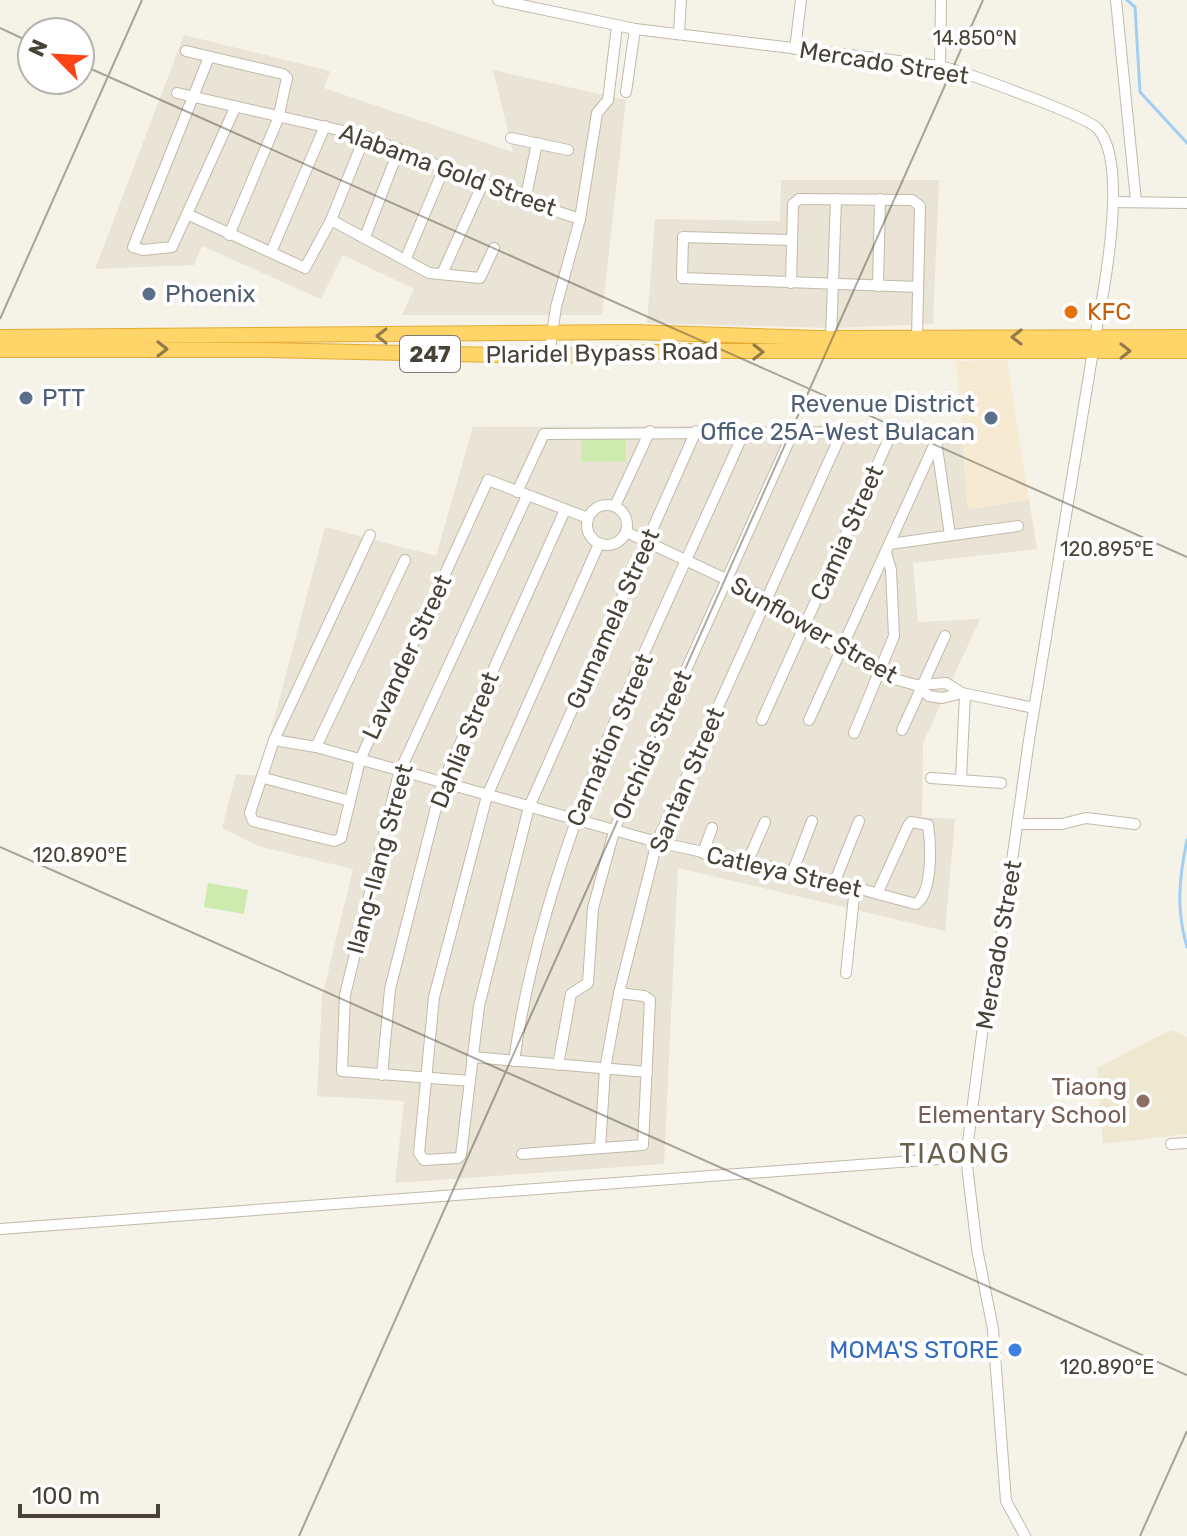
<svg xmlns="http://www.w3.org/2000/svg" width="1187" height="1536" viewBox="0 0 1187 1536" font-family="Rubik,sans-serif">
<rect width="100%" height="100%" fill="#f5f2e8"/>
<!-- residential -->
<g fill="#e9e4d6">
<path d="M184,35L330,71L324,88L513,152L493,70L626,100L602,315H402L414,289L343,255L321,299L202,246L194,265L95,269Z"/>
<path d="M781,180H939L933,324L832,328L647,323L655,219L780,221Z"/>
<path d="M961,425L968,509L1029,500L1037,549L913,563L918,622L980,619L923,743L922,817L955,819L945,931L678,868L664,1164L395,1183L404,1101L317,1096L322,997L353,869L258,846L222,828L236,774L259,776L325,527L436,556L473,427Z"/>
</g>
<!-- commercial -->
<path fill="#f7ead3" d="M1007,360L1029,500L968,509L956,361Z"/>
<!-- education -->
<path fill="#eee8d1" d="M1171,1030L1187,1037V1134L1103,1144L1097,1068Z"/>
<!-- green -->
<g fill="#cdebaf">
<path d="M626,437V461L582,462L581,438Z"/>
<path d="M208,883L248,890L244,914L204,907Z"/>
</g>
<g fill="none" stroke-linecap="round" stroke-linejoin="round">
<!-- stream -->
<g stroke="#a2cef4" stroke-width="3">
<path d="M1127,0L1135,7L1140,92L1187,143"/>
<path d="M1187,840C1179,878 1176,910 1187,947"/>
</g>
<!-- minor casing -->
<g stroke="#c1baaa" stroke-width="12">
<g id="minor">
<path d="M498,0L635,29L940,66C962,71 1087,116 1098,129C1129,164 1104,292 1095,337"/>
<path d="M1116,0L1136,201"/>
<path d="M679,32L681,0"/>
<path d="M795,49L801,0"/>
<path d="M186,51L283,74L287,78L278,119L229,235"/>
<path d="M209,57L133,247L143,250L172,247L235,108"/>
<path d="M940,66L941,0"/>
<path d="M626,92L635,29"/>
<path d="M177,93L365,136L525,201L580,219L556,307L549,356"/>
<path d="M511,138L568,150"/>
<path d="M525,201L537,143"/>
<path d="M1113,202L1187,203"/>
<path d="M189,215L305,268L331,220L365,136"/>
<path d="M580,219L597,113L608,100L617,26"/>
<path d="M331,220L429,273L480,278L494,248"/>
<path d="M365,237L399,149"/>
<path d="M792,240L683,237L682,278L918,287"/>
<path d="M271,252L325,126"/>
<path d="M406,258L444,168"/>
<path d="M442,274L484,181"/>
<path d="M791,283L793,204L799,199L912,200L920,206L917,337"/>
<path d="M878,286L880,199"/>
<path d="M831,338L836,199"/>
<path d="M936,441L950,535"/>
<path d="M517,492L544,434L892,432L929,436L936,441"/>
<circle cx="607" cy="525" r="20"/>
<path d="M615,506L650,431"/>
<path d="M626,532L768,599L843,652L894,679L916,685L929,696L942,698L962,693"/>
<path d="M370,535L274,740L250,813L253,821L334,841L341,838L360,760L488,480L588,518"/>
<path d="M599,544L487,796L434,997L419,1153L424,1160L458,1158L461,1155L479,1006L529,807L696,431"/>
<path d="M890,544L1018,526"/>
<path d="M916,685L946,683L962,693L1034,708"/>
<path d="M762,720L892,432"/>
<path d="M809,720L936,441"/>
<path d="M902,730L945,636"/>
<path d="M854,733L894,636L891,570L886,552"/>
<path d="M274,740L316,747L657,842L835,881C862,890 889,897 916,904C933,892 931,845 928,825L911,822L908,826L877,894"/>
<path d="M316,747L405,560"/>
<path d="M264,778L350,801"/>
<path d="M931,778L1001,783"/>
<path d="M961,779L965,694"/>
<path d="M1020,824H1062L1086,818L1135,824"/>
<path d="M703,853L712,828"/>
<path d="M747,863L765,822"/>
<path d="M793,871L812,821"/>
<path d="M835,881L859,821"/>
<path d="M846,973L855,887"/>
<path d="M472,1057L647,1072"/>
<path d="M514,1061C545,841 655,634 744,432"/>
<path d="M558,1065L571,994L588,983L593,908L615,828L793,432"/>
<path d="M382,1075L390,989L442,784L565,510"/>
<path d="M470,1081L342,1071L345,995L399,773L527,496"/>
<path d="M1171,1144L1187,1143"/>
<path d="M600,1148L605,1069L619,993L657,842L842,432"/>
<path d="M522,1154L643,1145L650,1000L644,996L619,993"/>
<path d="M0,1229L966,1157"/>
<path d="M1025,1536L1006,1501L993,1329L977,1249L966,1157L984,1019L1000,946L1029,740L1093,351"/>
</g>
</g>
<!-- highway casing -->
<g stroke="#e4ac32" stroke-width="16">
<g id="highway">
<path d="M0,337L631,332L820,338L1187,337"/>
<path d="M0,350H265L549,356L680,351H1187"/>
</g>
</g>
<!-- minor -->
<use href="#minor" stroke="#fff" stroke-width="10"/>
<!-- highway -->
<use href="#highway" stroke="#ffd469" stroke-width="14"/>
</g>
<!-- one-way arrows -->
<defs><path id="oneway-chevron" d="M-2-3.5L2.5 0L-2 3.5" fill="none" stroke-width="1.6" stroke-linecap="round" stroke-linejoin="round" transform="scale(2)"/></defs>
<g stroke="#927c4a">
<use href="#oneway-chevron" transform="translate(382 336) rotate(-180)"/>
<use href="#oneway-chevron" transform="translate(1017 337) rotate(-180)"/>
<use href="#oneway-chevron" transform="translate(162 349)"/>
<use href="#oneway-chevron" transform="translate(1125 351)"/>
<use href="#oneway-chevron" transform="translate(758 352) rotate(1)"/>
</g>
<!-- ticks -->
<path fill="none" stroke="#494236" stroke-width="2" stroke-opacity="0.45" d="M0,28L32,43M80,64L1187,557M0,319L142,0M0,847L1187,1375M299,1536L983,0M1140,1536L1187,1431"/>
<!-- markers -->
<g fill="#5c6f8a" stroke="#fff" stroke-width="3">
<circle cx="149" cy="294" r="8"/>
<circle cx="26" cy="398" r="8"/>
<circle cx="991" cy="418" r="8"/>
</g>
<circle fill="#e8710a" stroke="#fff" stroke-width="3" cx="1071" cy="312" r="8"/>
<circle fill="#8d6e63" stroke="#fff" stroke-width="3" cx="1143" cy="1101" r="8"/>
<circle fill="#3f7fe0" stroke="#fff" stroke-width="3" cx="1015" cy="1350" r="8"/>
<g text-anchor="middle" stroke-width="8" stroke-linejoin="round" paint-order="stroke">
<!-- shield labels -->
<rect fill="#fff" stroke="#807b72" stroke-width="2" x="400" y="336" width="60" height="36" rx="6"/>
<g font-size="22" font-weight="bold" fill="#494236">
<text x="430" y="362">247</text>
</g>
<!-- street labels -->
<g font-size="24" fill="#494236" stroke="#fff">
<text transform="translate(884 63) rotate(9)" y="8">Mercado Street</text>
<text transform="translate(448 170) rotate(20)" y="8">Alabama Gold Street</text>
<text transform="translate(602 353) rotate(-1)" y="8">Plaridel Bypass Road</text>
<text transform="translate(847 533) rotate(-66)" y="8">Camia Street</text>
<text transform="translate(613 619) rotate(-66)" y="8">Gumamela Street</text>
<text transform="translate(814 630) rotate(30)" y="8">Sunflower Street</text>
<text transform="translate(407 657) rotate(-65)" y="8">Lavander Street</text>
<text transform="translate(465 740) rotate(-68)" y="8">Dahlia Street</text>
<text transform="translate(610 740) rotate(-67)" y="8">Carnation Street</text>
<text transform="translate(652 745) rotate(-66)" y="8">Orchids Street</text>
<text transform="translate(687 780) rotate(-67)" y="8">Santan Street</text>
<text transform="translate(380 859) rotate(-75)" y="8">Ilang-Ilang Street</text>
<text transform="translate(784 872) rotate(13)" y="8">Catleya Street</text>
<text transform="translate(999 945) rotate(-80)" y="8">Mercado Street</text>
</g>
<!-- service labels -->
<g font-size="24" fill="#4e5e75" stroke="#fff" text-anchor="start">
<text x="165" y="302">Phoenix</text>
<text x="42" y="406">PTT</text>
<text x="975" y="412" text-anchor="end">Revenue District<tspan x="975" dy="28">Office 25A-West Bulacan</tspan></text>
</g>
<!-- food labels -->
<g font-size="24" fill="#c56008" stroke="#fff" text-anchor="start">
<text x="1087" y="320">KFC</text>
</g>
<!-- education labels -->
<g font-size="24" fill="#785e54" stroke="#fff" text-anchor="end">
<text x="1127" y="1095">Tiaong<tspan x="1127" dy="28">Elementary School</tspan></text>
</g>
<!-- shop labels -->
<g font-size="24" fill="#366cbe" stroke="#fff" text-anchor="end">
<text x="999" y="1358">MOMA'S STORE</text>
</g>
<!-- quarter labels -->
<g font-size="28" letter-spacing="2" fill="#6c614d" stroke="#fff">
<text x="955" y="1163">TIAONG</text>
</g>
</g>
<g font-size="20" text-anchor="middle" fill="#494236" stroke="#fff" stroke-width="8" stroke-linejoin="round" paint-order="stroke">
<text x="975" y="45">14.850°N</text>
<text x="1107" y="556">120.895°E</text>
<text x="80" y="862">120.890°E</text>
<text x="1107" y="1374">120.890°E</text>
</g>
<!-- north arrow -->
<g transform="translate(56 56) rotate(294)"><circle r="38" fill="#ffffff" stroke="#b6b3af" stroke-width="2"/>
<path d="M0-6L14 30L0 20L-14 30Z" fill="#ff4415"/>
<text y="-12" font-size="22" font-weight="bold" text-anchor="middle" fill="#494236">N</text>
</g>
<!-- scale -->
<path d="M20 1504v12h138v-12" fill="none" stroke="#494236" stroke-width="4"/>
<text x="32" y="1504" font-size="24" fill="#494236" stroke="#ffffff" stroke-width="6" paint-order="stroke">100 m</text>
</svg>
